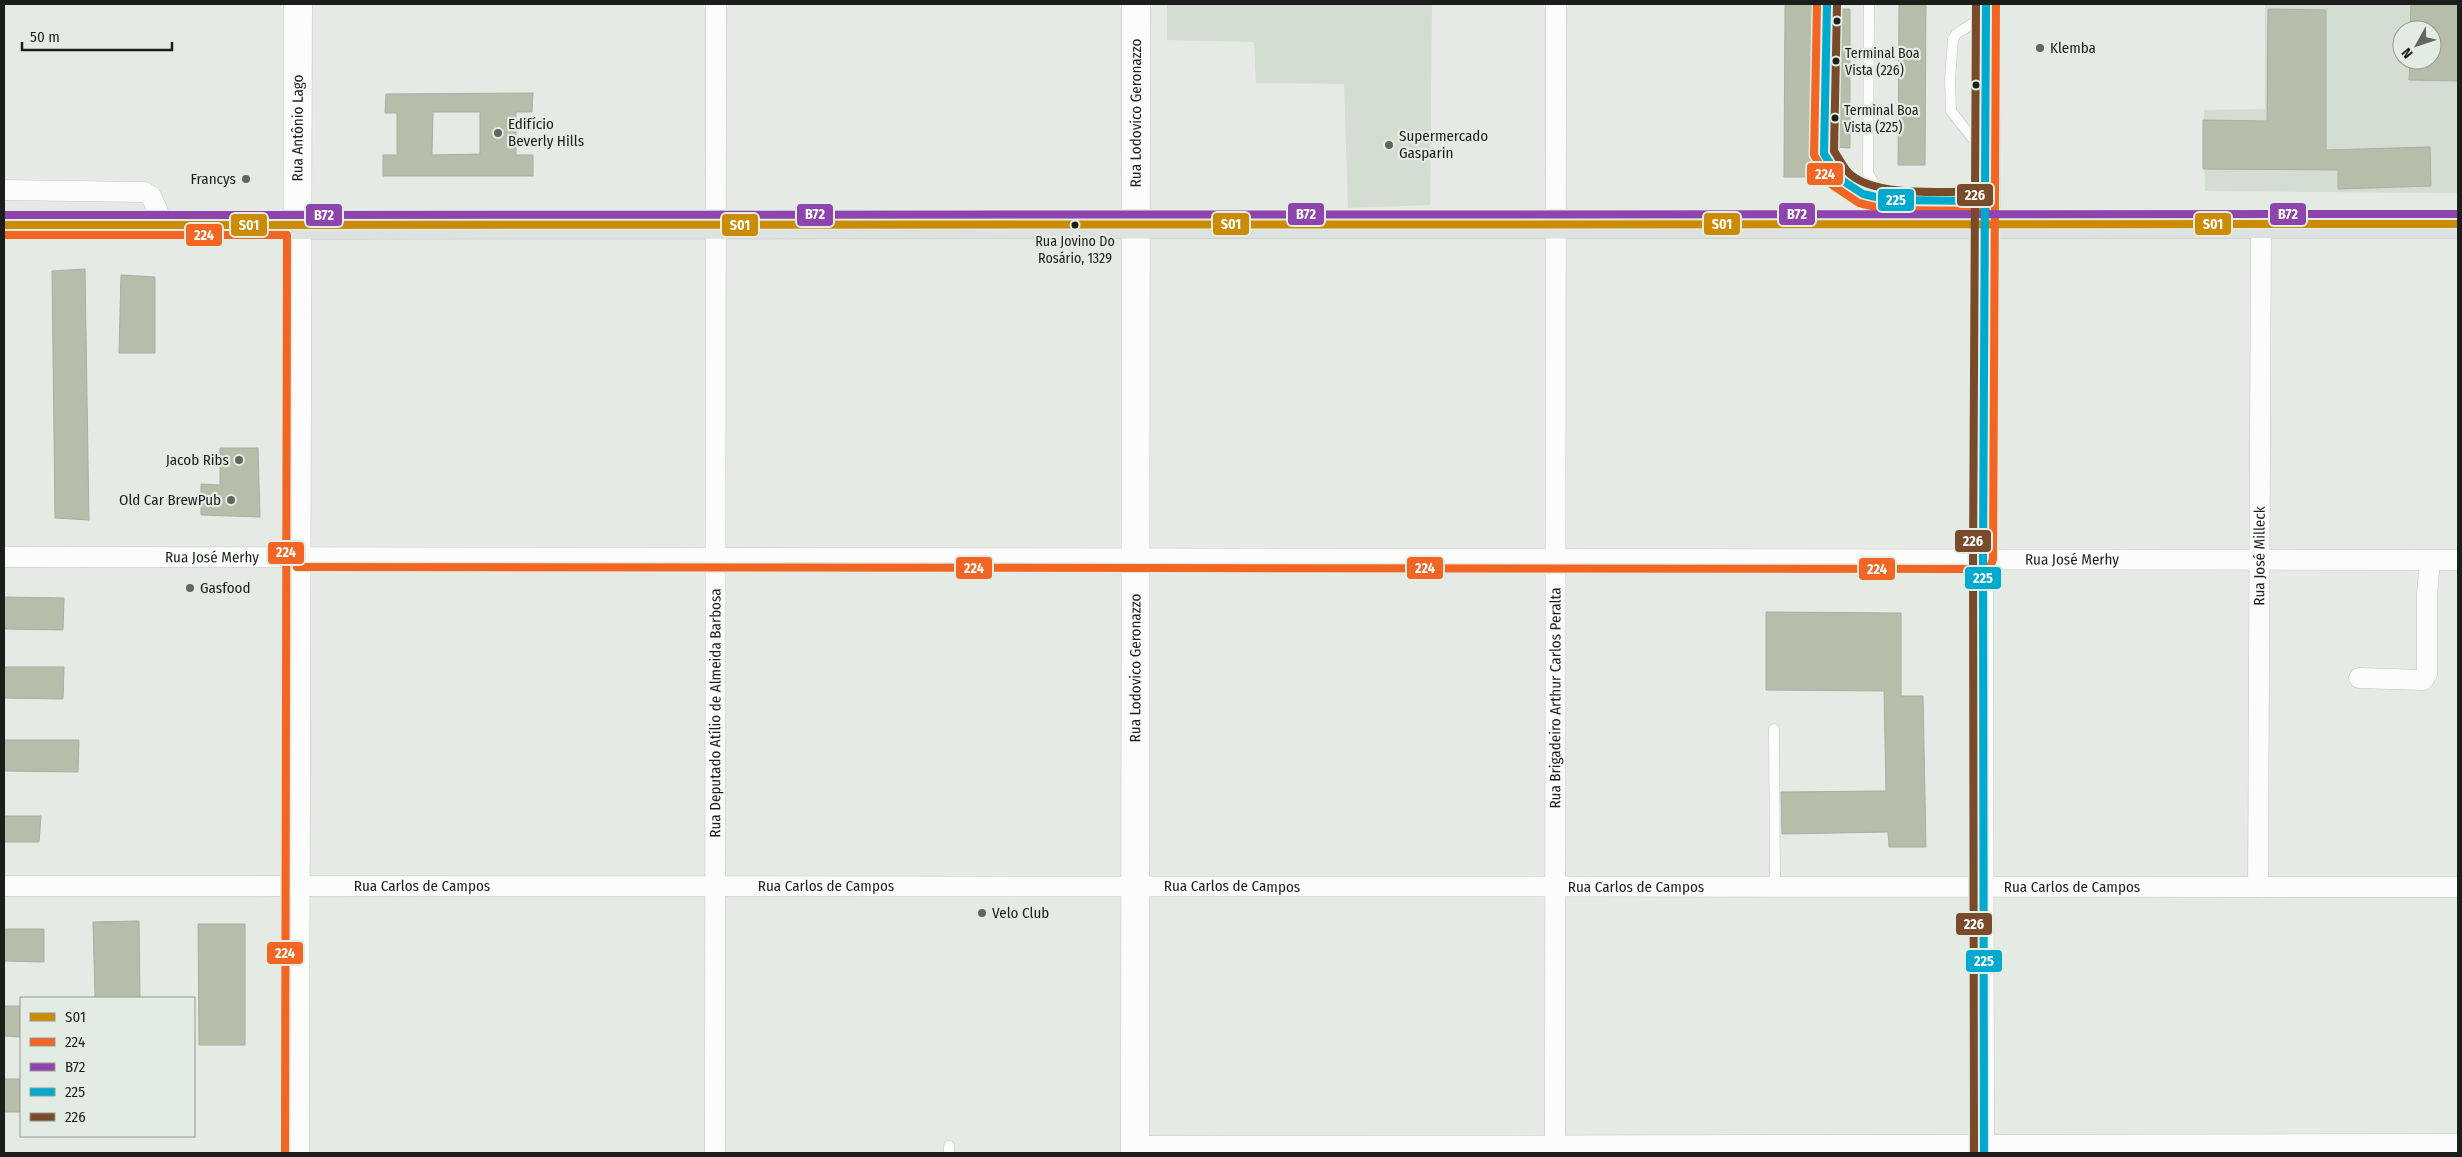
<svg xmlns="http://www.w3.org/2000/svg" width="2462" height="1157" viewBox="0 0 2462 1157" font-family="'Fira Sans Condensed',sans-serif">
<rect width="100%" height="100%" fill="#e5eae4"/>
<!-- built -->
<g fill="#d3ddd2" fill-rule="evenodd">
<path d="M1167,4H1432L1430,205L1348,208L1344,84L1256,83L1254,42L1167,40Z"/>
<path d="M2265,4H2458V193L2205,191L2204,110L2265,109ZM2402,30H2432V60H2402Z"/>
</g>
<!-- building -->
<g fill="#b6bda9" stroke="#abaea9" fill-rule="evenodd">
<path d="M1785,4H1812V9H1820L1817,147H1811V177H1784Z"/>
<path d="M1899,4H1926L1925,165H1898Z"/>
<path d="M2411,4H2458V81L2409,80L2410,60H2432V30H2410Z"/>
<path d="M1834,9H1850V148L1831,147Z"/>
<path d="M2268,9L2326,10V150L2430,147L2431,186L2338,189V170L2203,169V120L2267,121Z"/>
<path d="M533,93L532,112H516V155H533V176H383V155H397V113H385L386,94ZM433,112H480V154L432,155Z"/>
<path d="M85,269L89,520L55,518L52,271Z"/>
<path d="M121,275L155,277V353H119Z"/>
<path d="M220,448H258L260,517L201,515V484L220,485Z"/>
<path d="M4,597L64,598L63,630L4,629Z"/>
<path d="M1766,612L1901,613V696H1923L1926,847H1889L1888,832L1782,834L1781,792L1886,791L1884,691L1766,690Z"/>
<path d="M4,667H64L63,699L4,698Z"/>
<path d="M4,740H79L78,772L4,771Z"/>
<path d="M4,816H41L39,842H4Z"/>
<path d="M139,921L140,998H95L93,922Z"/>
<path d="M198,924H245V1045H199Z"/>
<path d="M4,929H44V962L4,961Z"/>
<path d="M4,1006H21V1037L4,1036Z"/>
<rect x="4" y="1079" width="17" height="33"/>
</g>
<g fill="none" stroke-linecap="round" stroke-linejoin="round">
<!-- lane casing -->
<g stroke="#c3c7c2" stroke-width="11">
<g id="lane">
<path d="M1827,4L1824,154L1840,179L1863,194L1889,200L1984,201"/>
<path d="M1869,4L1868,173L1877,189L1888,198"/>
<path d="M1981,149L1951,111L1950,79L1953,39L1956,34L1983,17"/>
<path d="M1774,729L1775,887"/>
<path d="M949,1153V1146"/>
</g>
</g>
<!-- street casing -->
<g stroke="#c3c7c2" stroke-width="21">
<g id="street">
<path d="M4,190L144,192L151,196L164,225"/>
<path id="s1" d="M4,557L2458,560"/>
<path d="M2359,678L2423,680L2427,674V594L2430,561"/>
<path id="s2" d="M4,886L2458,887"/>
<path id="s3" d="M2258,887L2261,224"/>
<path d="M1135,1146L2458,1144"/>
<path id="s4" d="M715,1153L716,4"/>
<path id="s5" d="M1555,1153L1556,4"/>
<path d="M1984,1153L1983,559L1986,224"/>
</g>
</g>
<!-- secondary casing -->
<g stroke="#c3c7c2" stroke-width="29">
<g id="secondary">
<path d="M1986,224V4"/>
<path id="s6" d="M295,1153L298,4"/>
<path id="s7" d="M1135,1153L1136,4"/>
</g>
</g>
<!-- primary casing -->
<g stroke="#c3c6c3" stroke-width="29">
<path id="primary" d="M4,225L2458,224"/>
</g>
<!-- lane -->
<use href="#lane" stroke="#fbfcfb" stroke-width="10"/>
<!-- street -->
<use href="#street" stroke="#fbfcfb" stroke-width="20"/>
<!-- secondary -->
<use href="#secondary" stroke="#fbfcfb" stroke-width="28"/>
<!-- primary -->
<use href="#primary" stroke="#dce2df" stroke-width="28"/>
<!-- bus-1 casing -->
<g stroke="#e3ece2" stroke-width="11">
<path id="bus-1" d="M4,225L2458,224"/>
</g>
<!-- bus-2 casing -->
<g stroke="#e3ece2" stroke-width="11">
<g id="bus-2">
<path d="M1817,4L1814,155L1832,185L1859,203L1888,210L1986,211"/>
<path d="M4,235H287L285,1153"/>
<path d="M297,567L1986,569L1991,565L1993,559L1996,4"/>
</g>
</g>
<!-- bus-3 casing -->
<g stroke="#e3ece2" stroke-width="11">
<path id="bus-3" d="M4,215L2458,214"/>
</g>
<!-- bus-4 casing -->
<g stroke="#e3ece2" stroke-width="11">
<g id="bus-4">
<path d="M1827,4L1824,154L1840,179L1863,194L1889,200L1986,201"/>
<path d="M1984,1153L1983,559L1986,4"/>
</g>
</g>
<!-- bus-5 casing -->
<g stroke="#e3ece2" stroke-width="11">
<g id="bus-5">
<path d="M1837,4L1834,151C1838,157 1842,165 1847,171C1871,199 1951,191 1986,191"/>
<path d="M1974,1153L1973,559L1976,4"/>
</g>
</g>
<!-- bus-1 -->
<use href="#bus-1" stroke="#cb8b05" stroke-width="8"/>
<!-- bus-2 -->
<use href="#bus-2" stroke="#f26522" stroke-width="8"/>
<!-- bus-3 -->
<use href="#bus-3" stroke="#8e44ad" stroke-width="8"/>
<!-- bus-4 -->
<use href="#bus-4" stroke="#00a9ce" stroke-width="8"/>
<!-- bus-5 -->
<use href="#bus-5" stroke="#7a4b2a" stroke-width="8"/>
</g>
<!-- markers -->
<g fill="#1b1e1b" stroke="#e3ece2" stroke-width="2">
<circle cx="1837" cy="21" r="4.5"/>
<circle cx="1836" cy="61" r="4.5"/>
<circle cx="1976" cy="85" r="4.5"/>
<circle cx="1835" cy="118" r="4.5"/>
<circle cx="1075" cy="225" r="4.5"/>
</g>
<g fill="#626561" stroke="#e3ece2" stroke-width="2">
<circle cx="2040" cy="48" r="5"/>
<circle cx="498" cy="133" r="5"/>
<circle cx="1389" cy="145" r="5"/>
<circle cx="246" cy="179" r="5"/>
<circle cx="239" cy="460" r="5"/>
<circle cx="231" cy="500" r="5"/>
<circle cx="190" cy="588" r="5"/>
<circle cx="982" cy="913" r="5"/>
</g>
<g text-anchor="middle" stroke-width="4.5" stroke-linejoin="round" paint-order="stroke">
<!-- bus labels -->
<g font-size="14" fill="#1b1e1b" stroke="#e3ece2" text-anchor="start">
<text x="1845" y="58">Terminal Boa<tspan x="1845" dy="17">Vista (226)</tspan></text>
<text x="1844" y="115">Terminal Boa<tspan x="1844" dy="17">Vista (225)</tspan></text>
<text x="1075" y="246" text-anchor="middle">Rua Jovino Do<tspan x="1075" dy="17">Rosário, 1329</tspan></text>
</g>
<!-- poi labels -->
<g font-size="15" fill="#1b1e1b" stroke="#e3ece2" text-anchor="start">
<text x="2050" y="53">Klemba</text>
<text x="508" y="129">Edifício<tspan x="508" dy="17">Beverly Hills</tspan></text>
<text x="1399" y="141">Supermercado<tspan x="1399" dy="17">Gasparin</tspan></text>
<text x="236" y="184" text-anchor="end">Francys</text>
<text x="229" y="465" text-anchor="end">Jacob Ribs</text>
<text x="221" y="505" text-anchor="end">Old Car BrewPub</text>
<text x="200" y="593">Gasfood</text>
<text x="992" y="918">Velo Club</text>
</g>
<!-- street labels -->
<g font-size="15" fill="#1b1e1b" stroke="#e3ece2">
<text dy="5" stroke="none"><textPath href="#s7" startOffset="1040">Rua Lodovico Geronazzo</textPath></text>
<text dy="5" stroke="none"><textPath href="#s6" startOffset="1025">Rua Antônio Lago</textPath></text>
<text dy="5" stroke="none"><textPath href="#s3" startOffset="331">Rua José Milleck</textPath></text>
<text dy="5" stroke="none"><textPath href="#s1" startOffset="208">Rua José Merhy</textPath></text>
<text dy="5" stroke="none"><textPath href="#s1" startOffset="2068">Rua José Merhy</textPath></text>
<text dy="5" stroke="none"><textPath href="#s7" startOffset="485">Rua Lodovico Geronazzo</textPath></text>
<text dy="5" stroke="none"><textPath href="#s5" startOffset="455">Rua Brigadeiro Arthur Carlos Peralta</textPath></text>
<text dy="5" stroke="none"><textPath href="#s4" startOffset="440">Rua Deputado Atílio de Almeida Barbosa</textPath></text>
<text dy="5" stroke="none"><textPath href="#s2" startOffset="418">Rua Carlos de Campos</textPath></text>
<text dy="5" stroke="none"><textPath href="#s2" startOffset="822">Rua Carlos de Campos</textPath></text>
<text dy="5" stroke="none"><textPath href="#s2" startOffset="1228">Rua Carlos de Campos</textPath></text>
<text dy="5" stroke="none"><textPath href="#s2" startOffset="1632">Rua Carlos de Campos</textPath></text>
<text dy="5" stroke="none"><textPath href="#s2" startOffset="2068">Rua Carlos de Campos</textPath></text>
</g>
</g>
<g stroke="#e3ece2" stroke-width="2">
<rect x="1806" y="162" width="38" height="24" rx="5" fill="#f26522"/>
<rect x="1956" y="183" width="38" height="24" rx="5" fill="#7a4b2a"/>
<rect x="1877" y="188" width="38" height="24" rx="5" fill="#00a9ce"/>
<rect x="2269" y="202" width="38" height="24" rx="5" fill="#8e44ad"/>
<rect x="1778" y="202" width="38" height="24" rx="5" fill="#8e44ad"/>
<rect x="1287" y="202" width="38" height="24" rx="5" fill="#8e44ad"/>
<rect x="796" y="203" width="38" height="24" rx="5" fill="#8e44ad"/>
<rect x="305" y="203" width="38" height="24" rx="5" fill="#8e44ad"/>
<rect x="2194" y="212" width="38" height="24" rx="5" fill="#cb8b05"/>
<rect x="1703" y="212" width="38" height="24" rx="5" fill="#cb8b05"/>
<rect x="1212" y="212" width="38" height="24" rx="5" fill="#cb8b05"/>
<rect x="721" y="213" width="38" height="24" rx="5" fill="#cb8b05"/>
<rect x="230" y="213" width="38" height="24" rx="5" fill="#cb8b05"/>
<rect x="185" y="223" width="38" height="24" rx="5" fill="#f26522"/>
<rect x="1954" y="529" width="38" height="24" rx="5" fill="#7a4b2a"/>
<rect x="267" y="541" width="38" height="24" rx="5" fill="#f26522"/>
<rect x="955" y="556" width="38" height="24" rx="5" fill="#f26522"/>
<rect x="1406" y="556" width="38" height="24" rx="5" fill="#f26522"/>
<rect x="1858" y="557" width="38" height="24" rx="5" fill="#f26522"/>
<rect x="1964" y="566" width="38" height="24" rx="5" fill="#00a9ce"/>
<rect x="1955" y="912" width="38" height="24" rx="5" fill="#7a4b2a"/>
<rect x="266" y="941" width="38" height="24" rx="5" fill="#f26522"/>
<rect x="1965" y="949" width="38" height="24" rx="5" fill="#00a9ce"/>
</g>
<g font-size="14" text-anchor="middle" font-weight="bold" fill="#fff">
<text x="1825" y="179">224</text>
<text x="1975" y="200">226</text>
<text x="1896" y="205">225</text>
<text x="2288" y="219">B72</text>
<text x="1797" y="219">B72</text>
<text x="1306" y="219">B72</text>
<text x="815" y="219">B72</text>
<text x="324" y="220">B72</text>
<text x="2213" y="229">S01</text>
<text x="1722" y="229">S01</text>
<text x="1231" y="229">S01</text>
<text x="740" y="230">S01</text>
<text x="249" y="230">S01</text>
<text x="204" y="240">224</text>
<text x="1973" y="546">226</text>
<text x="286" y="557">224</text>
<text x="974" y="573">224</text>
<text x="1425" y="573">224</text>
<text x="1877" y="574">224</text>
<text x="1983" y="583">225</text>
<text x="1974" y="929">226</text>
<text x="285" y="958">224</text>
<text x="1984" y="966">225</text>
</g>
<!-- border -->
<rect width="2462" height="1157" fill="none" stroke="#1b1e1b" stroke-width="10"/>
<!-- legend -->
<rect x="20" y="997" width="175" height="140" fill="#e3ece2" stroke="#939a92"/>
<rect x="30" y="1013" width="25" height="8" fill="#cb8b05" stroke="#939a92"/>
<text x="65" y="1022" font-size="15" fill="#1b1e1b">S01</text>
<rect x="30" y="1038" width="25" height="8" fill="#f26522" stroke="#939a92"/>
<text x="65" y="1047" font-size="15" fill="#1b1e1b">224</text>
<rect x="30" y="1063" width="25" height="8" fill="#8e44ad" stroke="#939a92"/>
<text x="65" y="1072" font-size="15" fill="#1b1e1b">B72</text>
<rect x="30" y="1088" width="25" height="8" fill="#00a9ce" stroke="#939a92"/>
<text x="65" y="1097" font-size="15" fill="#1b1e1b">225</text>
<rect x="30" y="1113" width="25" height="8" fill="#7a4b2a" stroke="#939a92"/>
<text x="65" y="1122" font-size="15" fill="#1b1e1b">226</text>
<!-- north arrow -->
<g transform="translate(2417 45) rotate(230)"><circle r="24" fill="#e3ece2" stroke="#939a92"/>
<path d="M0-4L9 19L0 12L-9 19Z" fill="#626561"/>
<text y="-8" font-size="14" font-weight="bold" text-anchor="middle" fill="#1b1e1b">N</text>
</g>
<!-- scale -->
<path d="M22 42v8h150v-8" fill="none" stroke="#1b1e1b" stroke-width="2.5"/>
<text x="30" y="42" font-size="15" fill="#1b1e1b" stroke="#e3ece2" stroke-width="4" paint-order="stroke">50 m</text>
</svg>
